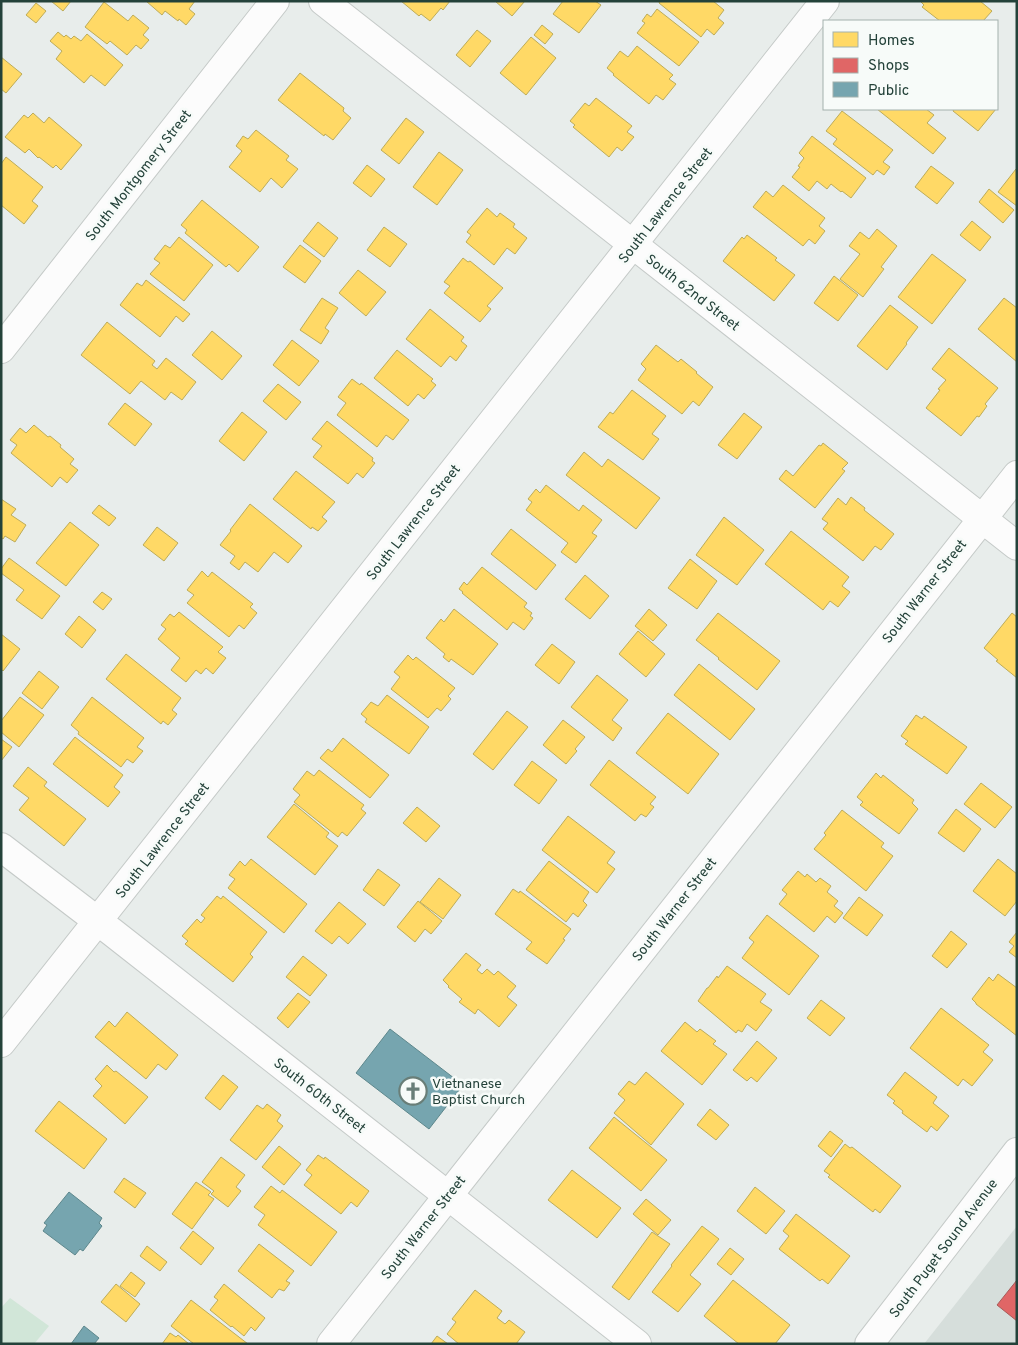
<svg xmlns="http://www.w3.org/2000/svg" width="1018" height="1345" viewBox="0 0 1018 1345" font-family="Overpass,sans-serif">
<rect width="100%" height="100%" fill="#e8edeb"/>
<!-- built -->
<path fill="#d6dedb" d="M1017,1226V1344H924Z"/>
<!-- green -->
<path fill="#d1e6d8" d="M10,1298L49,1326L34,1344H1V1308Z"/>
<!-- homes -->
<g fill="#ffd966" stroke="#bdac59">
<path d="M51,1H71L63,11Z"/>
<path d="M146,1H195L189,9L195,14L186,25L179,19L178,21L165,11L162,15Z"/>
<path d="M401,1H450L443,10L441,8L430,21L421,14L419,16Z"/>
<path d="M495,1H525L512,16Z"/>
<path d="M563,1H595L601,5L579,33L553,14Z"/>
<path d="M660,1H713L724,10L718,18L724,23L714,35L707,29L701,37L659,3Z"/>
<path d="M920,1H980L992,11L983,21H940L922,7L924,5Z"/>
<path d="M104,2L128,21L133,15L149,28L143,35L149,40L141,49L136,45L127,55L110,41L107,44L85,27Z"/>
<path d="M36,3L46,11L36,23L26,15Z"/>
<path d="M657,9L699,42L679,66L637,33L645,23L642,21L647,14L651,17Z"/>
<path d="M542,25L553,34L545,44L534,35Z"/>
<path d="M477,30L491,41L470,67L456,55Z"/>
<path d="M58,32L64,37L66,35L71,39L74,36L81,41L87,34L123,65L105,86L91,75L84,83L56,59L62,51L50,41Z"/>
<path d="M531,37L556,58L526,95L500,73Z"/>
<path d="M637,46L673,75L669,79L676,84L663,100L656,95L649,104L613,75L614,74L607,68L620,51L628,57Z"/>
<path d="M1,57L22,74L6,93L1,89Z"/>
<path d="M300,73L344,108L343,111L351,118L333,140L325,134L324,136L278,100Z"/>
<path d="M596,98L632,126L627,132L634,137L622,151L617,147L609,157L573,127L575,125L570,121L585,103L589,106Z"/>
<path d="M877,109H926L934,115L927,123L946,138L933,154Z"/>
<path d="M954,109H996L978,131L953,111Z"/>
<path d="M842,111L893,150L883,162L890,167L884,175L877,170L873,175L833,144L837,139L826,131Z"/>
<path d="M33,113L44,123L49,117L82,145L61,170L56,165L53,168L39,157L38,158L29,149L25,153L5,137L24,115L28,118Z"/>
<path d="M406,118L424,132L399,164L381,150Z"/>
<path d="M256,130L289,156L286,160L298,169L282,188L271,178L260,192L229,167L242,151L236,146L243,136L248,139Z"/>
<path d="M812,136L866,178L851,198L842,191L841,192L831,184L827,189L817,181L809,191L792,177L800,167L798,166L804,158L799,153Z"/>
<path d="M439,152L463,170L437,205L413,187Z"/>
<path d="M6,157L43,187L32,201L38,206L24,224L1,205V164Z"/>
<path d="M367,165L385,179L371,197L353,183Z"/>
<path d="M931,166L954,183L937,204L915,187Z"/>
<path d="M1016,169L1017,170V206L998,192Z"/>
<path d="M783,185L825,218L819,226L825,231L815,244L809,239L803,246L753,207L766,191L773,197Z"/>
<path d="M989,189L1014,210L1003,223L979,202Z"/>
<path d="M202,200L259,247L238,272L229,264L226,267L185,233L187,230L181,225Z"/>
<path d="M487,208L497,217L500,213L515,224L513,227L527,238L515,254L507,248L494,265L466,242L471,235L467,232Z"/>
<path d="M972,221L991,237L980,251L960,235Z"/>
<path d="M318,222L338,238L324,257L303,241Z"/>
<path d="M384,227L407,244L390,267L367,250Z"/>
<path d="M877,229L897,246L881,267L884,269L863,297L840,279L860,254L849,246L860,232L869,239Z"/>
<path d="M747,235L777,258L775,260L795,275L774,301L723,261L742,237L744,239Z"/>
<path d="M179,237L213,265L184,301L150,274L160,263L154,259L165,245L170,248Z"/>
<path d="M300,245L321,261L305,283L283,267Z"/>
<path d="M932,254L966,280L932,324L898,297Z"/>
<path d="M463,258L468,262L470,261L503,288L487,306L491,309L480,322L444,293L450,286L444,282Z"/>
<path d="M358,270L386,292L366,316L339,293Z"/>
<path d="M834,276L858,295L838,321L814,303Z"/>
<path d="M146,280L190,314L183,322L176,316L160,337L120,305L137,283L142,286Z"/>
<path d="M322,298L338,308L325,328L329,331L321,344L300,330Z"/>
<path d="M1004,298L1017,308V362L978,329Z"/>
<path d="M890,305L918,327L906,343L907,344L887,370L857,346Z"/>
<path d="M430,309L464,337L461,341L467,346L456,361L450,356L441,367L406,339Z"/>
<path d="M107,322L155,361L152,365L157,369L166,358L196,382L182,400L171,392L165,400L141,381L130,394L81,355Z"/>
<path d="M212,331L242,356L222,380L192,355Z"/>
<path d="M292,340L319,361L299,386L273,365Z"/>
<path d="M656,345L678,362L681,359L697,372L696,373L713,387L699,406L693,401L682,414L638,380L646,369L641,364Z"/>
<path d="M949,348L998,388L985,404L987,406L979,417L977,416L961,436L926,408L940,390L938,389L946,380L932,369Z"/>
<path d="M397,350L433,379L431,381L436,385L424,399L418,394L408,406L374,378Z"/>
<path d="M352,379L360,385L361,383L409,420L393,440L386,435L377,447L337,415L346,403L338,397Z"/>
<path d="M278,384L301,402L286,420L263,401Z"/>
<path d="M632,390L666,416L652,434L659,439L643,460L598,427L610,412L613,414Z"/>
<path d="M125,403L152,424L135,446L108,424Z"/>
<path d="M242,412L267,432L244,461L219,441Z"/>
<path d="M744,413L762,427L737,459L718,445Z"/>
<path d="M327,421L373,458L372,461L375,463L363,478L357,473L348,484L313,457L322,446L312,439Z"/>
<path d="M34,425L48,437L50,436L61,445L60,447L74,459L70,464L78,470L67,483L60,477L52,487L11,453L17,445L10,440L20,428L26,433Z"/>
<path d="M823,443L848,463L842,469L845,471L815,508L779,479L786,470L793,476L819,445L821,446Z"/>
<path d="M584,452L602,467L608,459L660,498L636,529L566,475Z"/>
<path d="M296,471L335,502L322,517L327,521L318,531L312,527L311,529L273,499Z"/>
<path d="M546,485L579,511L583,505L602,520L592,533L597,536L576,563L561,552L568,543L526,510L532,502L528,499L536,489L540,493Z"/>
<path d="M851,497L865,508L864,510L894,534L881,550L875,546L863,561L823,529L828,523L822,519L838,498L846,505Z"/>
<path d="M1,499L16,509L11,515L26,525L15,542L5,536L3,539L1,538Z"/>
<path d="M250,504L302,546L288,563L274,552L258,572L245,562L239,570L230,563L235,556L220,545L231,531L230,530Z"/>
<path d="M99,505L116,518L109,526L92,513Z"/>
<path d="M724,517L764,550L737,585L696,555Z"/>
<path d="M70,522L99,545L66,586L36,563Z"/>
<path d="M157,527L178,543L164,561L143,545Z"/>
<path d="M511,529L556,565L536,590L491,554Z"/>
<path d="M791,531L849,577L842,586L850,592L838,607L830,601L823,610L765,564Z"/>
<path d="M9,558L60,596L42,619L16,600L24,590L1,573V569Z"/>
<path d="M690,559L717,581L697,609L668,588Z"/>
<path d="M482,567L527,603L524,607L532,613L530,616L533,618L524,630L513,622L507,630L462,593L463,592L459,589L464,582L467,585Z"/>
<path d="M202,571L208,577L212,572L253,604L250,607L257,613L244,629L239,625L229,637L187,603L194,595L187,590Z"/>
<path d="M585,575L609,596L590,619L565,599Z"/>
<path d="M102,592L112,599L103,610L93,602Z"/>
<path d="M454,609L498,644L473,675L451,659L449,662L443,657L445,654L426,638L441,619L444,622Z"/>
<path d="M649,609L667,625L653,641L635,626Z"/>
<path d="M179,612L223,647L218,652L226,658L213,674L206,668L201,674L196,670L186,682L171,670L180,658L158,639L166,629L161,625L170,614L174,617Z"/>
<path d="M718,613L780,661L757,690L718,659L719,658L696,640Z"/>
<path d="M1012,613L1017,617V678L996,661L998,660L984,648Z"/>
<path d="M79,616L96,630L82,648L65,634Z"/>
<path d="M638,631L665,654L646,677L619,654Z"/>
<path d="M1,634L20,649L3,671L1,669Z"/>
<path d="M552,644L575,662L559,684L535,665Z"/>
<path d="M126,654L181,698L172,710L177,714L168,725L163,721L161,724L106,679Z"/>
<path d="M408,655L413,660L416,657L455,688L448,696L451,699L441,711L437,708L428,718L391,689L400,677L394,672Z"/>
<path d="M699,664L755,709L730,740L674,695Z"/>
<path d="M39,671L59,687L42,709L22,693Z"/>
<path d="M597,675L628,700L612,720L622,728L613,741L571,707Z"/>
<path d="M387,695L429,727L409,754L365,722L367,719L361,714L371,702L378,706Z"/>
<path d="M20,697L44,715L19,747L1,732V721Z"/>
<path d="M92,697L144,738L137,747L143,751L133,763L127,759L121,767L78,734L79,732L71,725Z"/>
<path d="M507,711L528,727L493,770L473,754Z"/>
<path d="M668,713L719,754L688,794L636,753Z"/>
<path d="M916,715L922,719L924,716L967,747L947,774L905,744L908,741L901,736Z"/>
<path d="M563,720L585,737L575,749L577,751L566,764L543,745Z"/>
<path d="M75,737L123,775L114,787L120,792L108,807L53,764Z"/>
<path d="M343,738L389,775L370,798L320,758L328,749L332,752Z"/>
<path d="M1,739L12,747L1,761Z"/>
<path d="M609,760L656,797L650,804L654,807L646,817L641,814L635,821L590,785Z"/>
<path d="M532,761L557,780L539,804L514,785Z"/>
<path d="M28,767L47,782L44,786L86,819L64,846L19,810L29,798L13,786Z"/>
<path d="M319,770L364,805L361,809L366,813L347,836L342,832L338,837L294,802L300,795L293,789L307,771L314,776Z"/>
<path d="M876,773L881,778L883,775L914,800L912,803L918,809L899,834L860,805L863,802L857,797Z"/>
<path d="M981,783L1012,807L995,828L964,804Z"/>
<path d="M294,804L329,833L326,837L338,846L315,875L267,837Z"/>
<path d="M417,807L440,826L426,842L403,823Z"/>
<path d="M956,809L981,829L964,852L938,833Z"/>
<path d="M842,810L884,843L881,847L893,856L866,891L814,849L826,835L824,833Z"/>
<path d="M568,816L615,852L607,863L615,869L597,893L542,850Z"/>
<path d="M251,859L307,904L284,933L228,888L235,879L229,875L240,861L245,866Z"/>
<path d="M998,859L1017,874V901L1005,916L973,891Z"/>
<path d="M549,861L589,892L583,901L587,905L578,917L573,913L566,922L526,890Z"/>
<path d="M378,869L400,885L384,906L363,890Z"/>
<path d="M798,871L805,877L807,874L816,882L820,878L831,886L827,892L838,901L834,906L843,913L835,923L827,916L814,932L779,904L787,894L782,890Z"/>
<path d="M439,878L461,895L443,919L420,902Z"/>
<path d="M513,889L519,893L520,891L571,929L563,939L565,940L547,964L526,949L532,942L495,914Z"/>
<path d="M217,896L221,899L223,896L267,932L250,954L253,957L233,982L185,944L188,941L182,936L197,919L201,923L205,918L201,915Z"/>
<path d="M859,897L883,915L867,936L843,918Z"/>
<path d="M418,901L442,921L431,934L425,929L415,942L397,927Z"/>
<path d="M339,902L366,924L348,944L339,936L332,944L315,931Z"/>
<path d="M767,915L819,956L789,995L742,958L754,942L749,938Z"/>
<path d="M951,931L967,944L947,968L932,956Z"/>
<path d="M1017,932V958L1009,952L1014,946L1009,942Z"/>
<path d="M466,953L481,965L477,970L482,974L487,969L494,975L498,971L516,986L507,997L517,1005L499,1027L478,1009L475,1014L459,1002L462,999L448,987L449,986L443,980Z"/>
<path d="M303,956L327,975L310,996L286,977Z"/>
<path d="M727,966L766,994L760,1002L772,1010L756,1031L747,1024L742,1032L738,1030L736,1033L698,1001L707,988H708L717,976L718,978Z"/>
<path d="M998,974L1017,988V1036L976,1004V1003L972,999L989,977L993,981Z"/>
<path d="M298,993L310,1002L288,1028L277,1018Z"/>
<path d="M821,1000L845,1018L830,1036L807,1018Z"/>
<path d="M941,1008L989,1045L983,1052L993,1060L972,1086L963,1079L958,1086L910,1048Z"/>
<path d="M127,1012L178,1055L166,1070L158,1064L146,1079L95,1037L109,1021L115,1027Z"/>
<path d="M685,1022L697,1032L700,1029L716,1041L713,1044L727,1054L702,1085L661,1051Z"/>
<path d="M757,1041L777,1058L757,1082L751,1077L747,1081L733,1070Z"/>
<path d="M107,1065L114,1072L116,1071L148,1097L125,1124L93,1096L102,1086L95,1079Z"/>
<path d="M646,1072L684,1104L651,1145L614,1113L625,1100L618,1094L629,1081L635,1085Z"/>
<path d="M905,1072L937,1097L933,1103L949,1116L937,1131L931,1126L927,1132L902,1113L903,1111L893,1103L895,1101L887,1095Z"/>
<path d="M223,1075L238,1087L220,1110L205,1098Z"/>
<path d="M59,1101L107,1139L84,1169L35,1131Z"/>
<path d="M267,1104L281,1115L277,1121L283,1126L256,1160L230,1140L257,1105L263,1109Z"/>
<path d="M710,1109L729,1125L716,1140L697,1125Z"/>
<path d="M614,1117L667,1160L641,1191L589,1148Z"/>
<path d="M830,1131L843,1141L831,1157L818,1146Z"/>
<path d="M845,1144L850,1148L852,1147L901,1186L880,1213L875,1209L873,1212L828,1177L830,1175L824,1171Z"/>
<path d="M279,1146L301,1164L284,1185L262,1167Z"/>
<path d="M318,1155L324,1159L325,1157L369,1191L357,1207L351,1202L341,1214L304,1185L312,1175L306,1170Z"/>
<path d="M221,1157L245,1175L236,1187L241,1191L228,1207L211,1194L214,1191L202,1182Z"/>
<path d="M572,1170L621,1208L597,1238L548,1200Z"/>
<path d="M124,1178L146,1193L135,1208L114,1192Z"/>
<path d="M196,1182L211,1192L208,1195L214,1199L192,1229L172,1214Z"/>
<path d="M271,1186L280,1193L282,1190L337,1232L311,1266L258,1225L265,1215L254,1207Z"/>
<path d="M755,1187L785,1211L766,1234L737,1211Z"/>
<path d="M646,1199L671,1220L658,1235L633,1214Z"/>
<path d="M796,1214L850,1256L828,1284L822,1279L820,1281L779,1249L789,1236L783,1231Z"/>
<path d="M702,1226L719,1239L690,1275L701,1284L678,1312L652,1292L672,1266L671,1265Z"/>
<path d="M193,1231L214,1248L201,1265L180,1248Z"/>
<path d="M652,1232L670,1244L629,1300L612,1287Z"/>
<path d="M259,1244L294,1271L286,1281L290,1283L284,1291L279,1289L272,1298L238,1271Z"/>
<path d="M147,1246L167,1262L160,1271L140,1256Z"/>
<path d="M730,1248L744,1259L731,1275L717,1264Z"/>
<path d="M131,1272L145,1283L135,1297L120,1286Z"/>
<path d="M733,1280L790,1325L775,1344H739L704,1316Z"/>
<path d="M116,1284L140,1304L126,1322L101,1302Z"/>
<path d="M224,1284L265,1318L255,1331L251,1327L244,1336L232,1326L231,1327L210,1310L218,1300L214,1297Z"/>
<path d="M475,1290L502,1311L497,1318L505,1324L509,1320L525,1332L516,1344H459L447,1334L456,1322L452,1319Z"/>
<path d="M191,1300L248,1344H194L171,1326Z"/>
<path d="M170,1333L176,1337L178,1335L189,1344H162Z"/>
<path d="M437,1336L448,1344H431Z"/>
</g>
<!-- shops -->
<path fill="#e06666" stroke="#a85b59" d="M1017,1280V1321L997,1305Z"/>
<!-- public -->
<g fill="#76a5af" stroke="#5d878c">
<path d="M390,1029L463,1085L429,1129L356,1073Z"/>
<path d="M69,1192L102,1218L99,1223L102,1226L83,1251L80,1249L75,1255L43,1231L47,1225L44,1223Z"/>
<path d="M84,1326L99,1338L94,1344H71Z"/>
</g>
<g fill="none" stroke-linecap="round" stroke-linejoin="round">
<!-- minor casing -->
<g stroke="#c5cac8" stroke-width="30">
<g id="minor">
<path d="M323,1L1017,546"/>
<path d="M1,349L275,1"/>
<path d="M1,847L112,932L637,1344"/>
<path d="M1,1043L825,1"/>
<path d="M331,1344L1017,475"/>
<path d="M869,1344L1017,1152"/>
</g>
</g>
<!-- minor -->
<use href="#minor" stroke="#fcfcfc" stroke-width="28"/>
</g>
<!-- icons -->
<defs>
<g id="church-ring" transform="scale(1.4375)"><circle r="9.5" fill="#f7fbf9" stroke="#697e78" stroke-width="1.5"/><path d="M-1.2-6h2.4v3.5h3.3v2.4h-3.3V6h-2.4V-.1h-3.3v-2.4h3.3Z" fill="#697e78"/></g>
</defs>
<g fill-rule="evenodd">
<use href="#church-ring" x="413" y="1091"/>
</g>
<g text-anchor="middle" stroke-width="5" stroke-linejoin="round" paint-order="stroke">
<!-- street labels -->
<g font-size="14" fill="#24423a" stroke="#f7fbf9">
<text transform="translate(138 175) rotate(-52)" y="5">South Montgomery Street</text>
<text transform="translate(665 205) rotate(-52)" y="5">South Lawrence Street</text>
<text transform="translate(693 292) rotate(38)" y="5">South 62nd Street</text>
<text transform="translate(413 522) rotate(-52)" y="5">South Lawrence Street</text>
<text transform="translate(924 591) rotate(-52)" y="5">South Warner Street</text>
<text transform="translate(162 840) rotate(-52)" y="5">South Lawrence Street</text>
<text transform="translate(674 909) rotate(-52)" y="5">South Warner Street</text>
<text transform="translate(320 1095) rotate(38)" y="5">South 60th Street</text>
<text transform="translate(423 1227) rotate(-52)" y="5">South Warner Street</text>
<text transform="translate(943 1248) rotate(-53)" y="5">South Puget Sound Avenue</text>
</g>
<!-- poi labels -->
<g font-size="14" fill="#24423a" stroke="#f7fbf9" text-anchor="start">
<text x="432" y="1088">Vietnanese<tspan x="432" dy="16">Baptist Church</tspan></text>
</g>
</g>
<!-- border -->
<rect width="1018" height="1345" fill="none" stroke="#24423a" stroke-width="5"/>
<!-- legend -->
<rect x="823" y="20" width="175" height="90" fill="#f7fbf9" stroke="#a3b1ad"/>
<rect x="833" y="32" width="25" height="15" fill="#ffd966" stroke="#a3b1ad"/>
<text x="868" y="45" font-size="15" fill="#24423a">Homes</text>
<rect x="833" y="58" width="25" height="15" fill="#e06666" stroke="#a3b1ad"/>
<text x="868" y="70" font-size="15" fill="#24423a">Shops</text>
<rect x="833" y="82" width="25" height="15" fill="#76a5af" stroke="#a3b1ad"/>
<text x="868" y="95" font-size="15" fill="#24423a">Public</text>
</svg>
